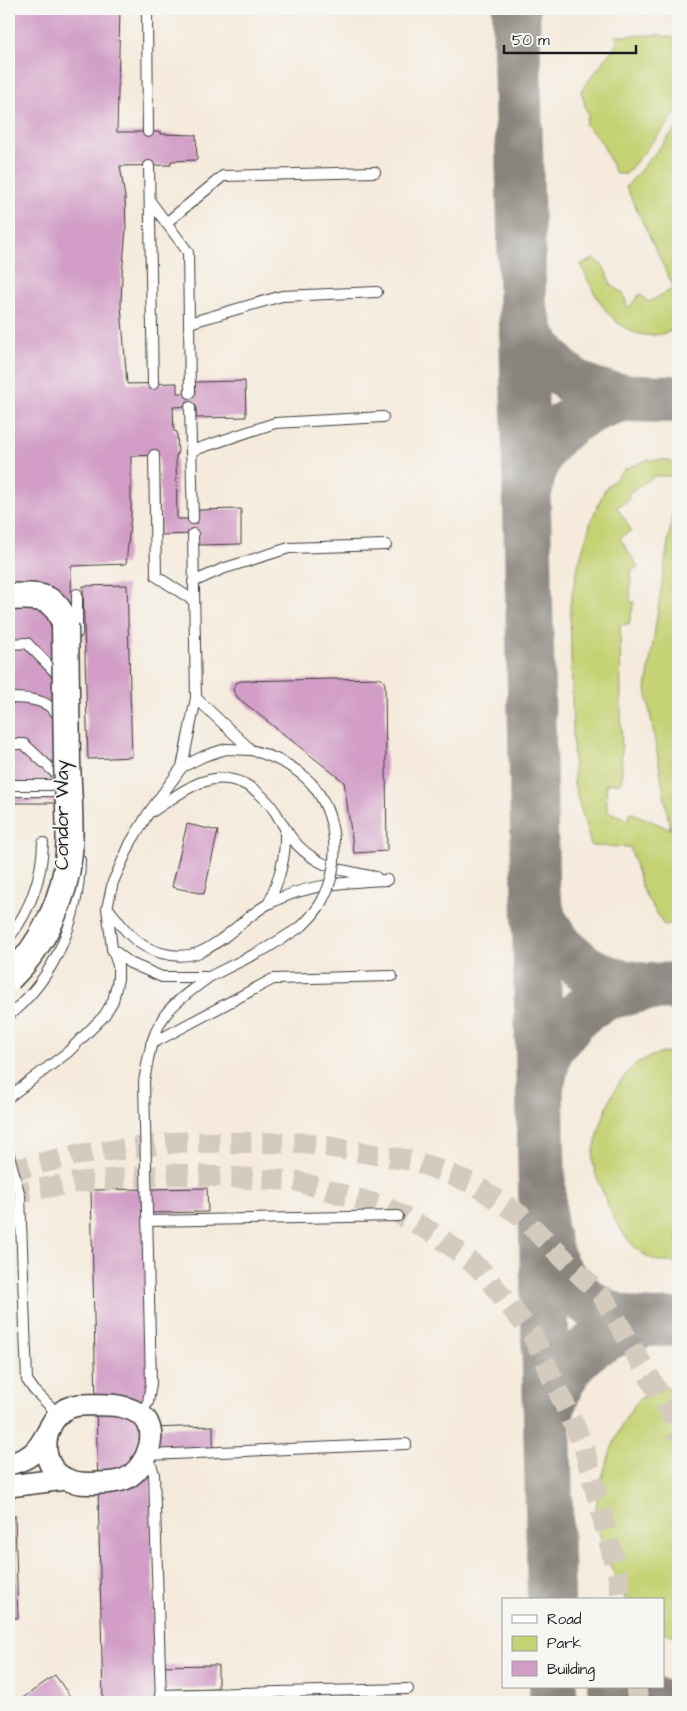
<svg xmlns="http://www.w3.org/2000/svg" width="687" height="1711" viewBox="0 0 687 1711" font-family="'Architects Daughter',sans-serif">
<rect width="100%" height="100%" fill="#f6f6f2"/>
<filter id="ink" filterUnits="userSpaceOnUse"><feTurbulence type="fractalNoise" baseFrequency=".02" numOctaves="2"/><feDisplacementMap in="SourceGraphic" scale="10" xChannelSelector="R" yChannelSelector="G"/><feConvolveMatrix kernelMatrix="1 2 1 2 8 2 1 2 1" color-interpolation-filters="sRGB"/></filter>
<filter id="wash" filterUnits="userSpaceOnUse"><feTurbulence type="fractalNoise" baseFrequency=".0096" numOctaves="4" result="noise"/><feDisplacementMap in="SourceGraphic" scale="20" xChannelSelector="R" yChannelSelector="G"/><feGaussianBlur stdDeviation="1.12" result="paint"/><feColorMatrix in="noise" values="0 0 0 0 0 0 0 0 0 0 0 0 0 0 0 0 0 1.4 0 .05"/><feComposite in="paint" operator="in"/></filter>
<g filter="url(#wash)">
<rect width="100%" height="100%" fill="#f5eadb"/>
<!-- green -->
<g fill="#c5d273" stroke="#707748">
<path d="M660,35L678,39V111L626,174H616L602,143L585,124L588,116L581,91L618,42L615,36Z"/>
<path d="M678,126V328C626,354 597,305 581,264L594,259L604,267L611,285L623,293L628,309L640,294L649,302L674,288L626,187Z"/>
<path d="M647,460H667L678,465V478L675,481L673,476H655L627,494L630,499L617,507L631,530L620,538L638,567L631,571L630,602H634L629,624L620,625L622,783L606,784L607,811L629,820L630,812L670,829L646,689L674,503L678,493V923L664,925L643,891L630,847L591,846L574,784L570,605L579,562L591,521L605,489L625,469Z"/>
<path d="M667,1052L678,1054V1262C636,1268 614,1223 602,1190C598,1181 594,1171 593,1161C592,1155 595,1148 596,1142C603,1115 614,1080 638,1063C647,1057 657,1054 667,1052Z"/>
<path d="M673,1386H678V1635H672L663,1632V1600H626C615,1579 595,1534 596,1510C597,1483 620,1415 641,1398C651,1391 661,1389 673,1386Z"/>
</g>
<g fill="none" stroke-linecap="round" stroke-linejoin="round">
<!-- taxiway -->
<g stroke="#88837c" stroke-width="48">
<path d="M516,9L551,1600"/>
<path d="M525,313C528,322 530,331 533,339C536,345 541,350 545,355C580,402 626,398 678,399"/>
<path d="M529,489C530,481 532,473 534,466C548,429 587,407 623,398"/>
<path d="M538,901L543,921L561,948L586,969L615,982L646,987"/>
<path d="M542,1079L549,1049L575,1017L602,997L646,987L678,986"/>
<path d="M546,1238C548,1249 551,1260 557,1270C572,1294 601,1315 628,1320C645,1324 661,1323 678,1322"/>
<path d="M550,1413C564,1357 594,1335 649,1323"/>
<path d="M553,1687V1702"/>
<path d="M611,1687L632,1696L653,1700L643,1702"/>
</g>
</g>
<g id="blocks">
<!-- building -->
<g fill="#d29dc6">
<path d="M9,9H120L117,132H161V134L196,135L197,160L171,161V165L120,166L125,197L126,230L122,275L121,306L127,384L177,383V393H196L195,382L245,381L246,417L196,418V406L173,407L174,431L177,432L178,455H176L177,519H198L197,510L241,509V544L199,545L198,534L161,535L159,455L131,456V516L126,564L71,566L74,803H9Z"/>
<path d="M127,585L132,757L88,759L83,586Z"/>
<path d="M379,678L383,680L385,684L387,851L354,853L344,782L238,698L233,690L236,683L241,681Z"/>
<path d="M187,824L218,831L204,894L172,887Z"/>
<path d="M207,1188L208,1212L144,1213L150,1428L213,1426V1449L150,1451L155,1666L218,1665V1688L156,1690V1702H103L91,1190Z"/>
<path d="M9,1516H15L18,1618H9Z"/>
<path d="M55,1675L74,1702H17Z"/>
</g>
</g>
</g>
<g filter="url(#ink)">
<use href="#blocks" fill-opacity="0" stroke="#3d3b39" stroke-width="1"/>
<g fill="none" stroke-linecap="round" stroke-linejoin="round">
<!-- minor-tunnel -->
<g stroke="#d4cbbe" stroke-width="21" stroke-dasharray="21 11" stroke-linecap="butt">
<path d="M9,1171L75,1155L181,1142L305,1143L415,1161L472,1183L521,1216L550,1245L603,1297L672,1416L678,1437"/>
<path d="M9,1194L80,1182L174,1174L296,1181L386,1207L437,1235L481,1270L532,1334L584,1447L618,1576L622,1600"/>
<path d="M636,1687L638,1702"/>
</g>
<!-- service casing -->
<g stroke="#3d3b39" stroke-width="12">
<g id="service">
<path d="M147,9L148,132"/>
<path d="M149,166L153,384"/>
<path d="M150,201L188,252L190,393"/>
<path d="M166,223L223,176L375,172"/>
<path d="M189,323L282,296L377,292"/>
<path d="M190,407L193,519"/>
<path d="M191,451L275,423L383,417"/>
<path d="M154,455L156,576L194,601"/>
<path d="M193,534L196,698"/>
<path d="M193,582L222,569L289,548L386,545"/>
<path d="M77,633V594"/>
<path d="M9,644L27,643L61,678"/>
<path d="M9,698C29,698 52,699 61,721"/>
<path d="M9,744H24L63,780"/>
<path d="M182,767L196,698L251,750"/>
<path d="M9,791H68"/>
<path d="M153,811C168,802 184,788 202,782C232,771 260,788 276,813C287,832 295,847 315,859C332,870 357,873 376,877"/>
<path d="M269,903C279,879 286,858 285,832"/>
<path d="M108,908C115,917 122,927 130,935C146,952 177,961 200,952C208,949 216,943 223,938C238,927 252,913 268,904C305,884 347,882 387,880"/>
<path d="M9,938C30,910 42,878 43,843"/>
<path d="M112,949L130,963L162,977H209L267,948L302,926"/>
<path d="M9,1015C55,978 79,919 80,860"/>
<path d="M151,1044L273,979L392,976"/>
<path d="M9,1097L68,1052L104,1016L113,1001L118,979V965L112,948L107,908L113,882L131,842L148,814L182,767L204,756L226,749L251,750"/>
<path d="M9,1155L20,1196L27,1380L34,1390L59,1415"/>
<path d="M148,1221L398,1216"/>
<path d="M141,1414L148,1402L151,1383L144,1082C148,1058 152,1028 170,1009C181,997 196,987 209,977"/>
<path d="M160,1695L408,1689"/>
<path d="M161,1702L154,1474L148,1455L406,1444"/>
</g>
</g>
<!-- minor casing -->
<g stroke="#3d3b39" stroke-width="24">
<g id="minor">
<path d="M79,1405C99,1405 120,1402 138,1413C163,1427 147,1469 125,1479C117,1482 108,1483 99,1483C88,1484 76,1484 66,1479C38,1466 41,1426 64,1410C68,1407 74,1406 79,1405Z"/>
<path d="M9,1464C30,1459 37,1452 47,1433"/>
<path d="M9,1486L65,1479"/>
</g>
</g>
<!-- tertiary casing -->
<g stroke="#3d3b39" stroke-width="29">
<path id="tertiary" d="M9,597C36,596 55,593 65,624"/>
</g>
<!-- service -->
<use href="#service" stroke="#fff" stroke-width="10"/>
<!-- minor -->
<use href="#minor" stroke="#fff" stroke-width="21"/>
<!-- tertiary -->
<use href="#tertiary" stroke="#fff" stroke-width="26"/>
<!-- service-bridge casing -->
<g stroke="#3d3b39" stroke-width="12" stroke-linecap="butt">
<g id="service-bridge">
<path d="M251,750C273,756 295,766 311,783C337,813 342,864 323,899C318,910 310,918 302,926"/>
<path d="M9,785H68"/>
</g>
</g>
<!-- tertiary-bridge casing -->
<g stroke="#3d3b39" stroke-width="29" stroke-linecap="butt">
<path id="tertiary-bridge" d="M9,978C43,945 65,900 69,853C71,823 68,792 67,761C66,715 66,670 65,624"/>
</g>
<!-- service-bridge -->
<use href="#service-bridge" stroke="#fff" stroke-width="10"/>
<!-- tertiary-bridge -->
<use href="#tertiary-bridge" stroke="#fff" stroke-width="26"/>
</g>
</g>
<g text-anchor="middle" stroke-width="4" stroke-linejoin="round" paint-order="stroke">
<!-- street labels -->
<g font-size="19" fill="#1c1c1c" stroke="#f6f6f2">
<text transform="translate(61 815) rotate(-90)" y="7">Condor Way</text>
</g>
</g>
<!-- margin -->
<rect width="687" height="1711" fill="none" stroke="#f6f6f2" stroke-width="30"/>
<!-- legend -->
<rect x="502" y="1598" width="162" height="90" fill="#f6f6f2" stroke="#9f9f9c"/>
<rect x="512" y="1615" width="25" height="8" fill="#ffffff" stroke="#9f9f9c"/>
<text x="547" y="1624" font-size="15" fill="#1c1c1c">Road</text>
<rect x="512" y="1636" width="25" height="15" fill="#c5d273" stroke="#9f9f9c"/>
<text x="547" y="1648" font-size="15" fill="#1c1c1c">Park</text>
<rect x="512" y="1661" width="25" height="15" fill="#d29dc6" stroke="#9f9f9c"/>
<text x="547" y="1674" font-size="15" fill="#1c1c1c">Building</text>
<!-- scale -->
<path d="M504 45v8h132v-8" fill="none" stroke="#1c1c1c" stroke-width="2.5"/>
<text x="512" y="45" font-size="15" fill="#1c1c1c" stroke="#f6f6f2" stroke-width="4" paint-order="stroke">50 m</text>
</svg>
